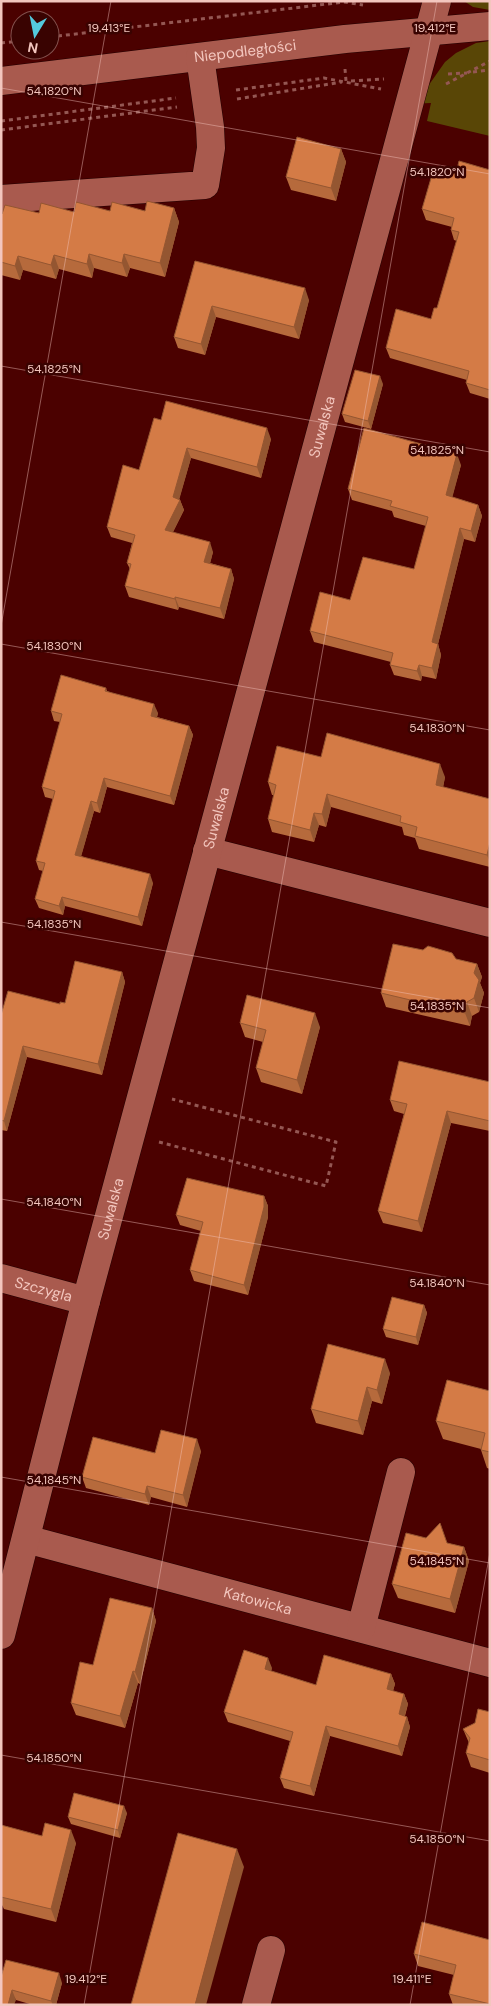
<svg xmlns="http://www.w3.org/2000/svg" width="491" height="2006" viewBox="0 0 491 2006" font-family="'DM Sans',sans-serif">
<rect width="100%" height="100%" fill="#4b0100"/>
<!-- green -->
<g fill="#594606">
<path d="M464,1H490V10L473,7Z"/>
<path d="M490,41V136L427,121L431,103L408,104L426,89L445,62L456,53L476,43Z"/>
</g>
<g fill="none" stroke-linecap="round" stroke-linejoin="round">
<!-- minor casing -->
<g stroke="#220100" stroke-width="29">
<g id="minor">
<path id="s1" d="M1,81L345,39L490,26"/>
<path d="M1,199L205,185L211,148L210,127L200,57"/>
<path d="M207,851L490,923"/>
<path id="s2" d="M1,1278L86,1301"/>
<path id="s3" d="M26,1539L490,1663"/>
<path d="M361,1628L401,1472"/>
<path id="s4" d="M1,1635L86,1301L437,1"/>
<path d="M256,2005L271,1950"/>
</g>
</g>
<!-- path -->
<g stroke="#945753" stroke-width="3" stroke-dasharray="4 4" stroke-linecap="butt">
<path d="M50,37L344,2L363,5"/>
<path d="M1,43L20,41"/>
<path d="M345,69L346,81"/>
<path d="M473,72L490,70"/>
<path d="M448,74L467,73"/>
<path d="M351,81L384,79"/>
<path d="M446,84L490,61"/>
<path d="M236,90L324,78L381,89"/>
<path d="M237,99L342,82"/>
<path d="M1,121L176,98"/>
<path d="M1,130L177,107"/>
<path d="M159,1142L326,1186L336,1142L172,1099"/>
</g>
<!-- minor -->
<use href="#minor" stroke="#a95a4e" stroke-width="28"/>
</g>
<!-- wall -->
<g fill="#b66a3c">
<path d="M341,149L346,162L336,201L291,190L286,177Z"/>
<path d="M490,170V399L470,393L466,383L467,380L390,358L386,348L431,319L437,308L457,241L454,240L451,230L452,227L426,220L422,209L456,174Z"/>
<path d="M174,208L179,222L165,277L130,268L127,277L94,268L92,278L59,269L56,279L23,270L20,280L1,275V214L145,211Z"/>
<path d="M195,261L309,300L299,339L216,317L205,355L178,348L174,337Z"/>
<path d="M383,384L371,429L345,422L342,414Z"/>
<path d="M161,420L271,439L261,478L191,458L179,499L180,500L184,510L173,532L213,552L210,563L231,569L234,579L224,619L179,607L178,610L129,597L125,586L130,569L127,563L132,543L111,537L107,527L139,470Z"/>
<path d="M461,465L452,497L478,505L482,516L475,542L464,539L438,644L441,655L436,679L422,676L421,681L394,675L390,665L391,662L314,642L310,631L414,569L426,526L394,517L392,511L352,500L348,489Z"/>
<path d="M106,688L107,691L158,713L157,717L189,726L193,735L174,805L107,787L100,813L94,811L81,856L153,883L142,926L65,906L63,915L39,908L35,899L43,871L39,870L36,861L53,799L45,797L42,787L60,722L54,721L51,711Z"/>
<path d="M321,757L445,777L443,787L490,799V867L419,849L415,838L404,835L402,827L331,807L326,827L319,825L314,842L272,832L268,819L274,795H272L268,782Z"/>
<path d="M456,959L477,964L482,977L480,983L484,993L479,1012L472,1016L470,1026L386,1007L381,993Z"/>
<path d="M122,972L125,982L102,1075L27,1057L7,1131L1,1130V1015L65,1003Z"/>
<path d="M240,1023L320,1027L302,1094L261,1082L256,1068L263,1042L245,1037Z"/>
<path d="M490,1082V1131L451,1123L422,1232L383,1223L378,1211L404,1114L394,1111L390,1100Z"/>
<path d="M264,1196L268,1206V1217L248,1295L194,1281L190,1270L201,1231L180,1225L176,1215Z"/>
<path d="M424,1305L427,1313L418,1345L386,1337L383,1329Z"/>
<path d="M390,1373L382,1404L372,1401L363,1435L316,1423L311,1409Z"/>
<path d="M490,1391V1469L487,1468L481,1450V1449L443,1439L436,1421Z"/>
<path d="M201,1451L187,1507L151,1497L149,1505L86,1488L82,1477L155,1453Z"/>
<path d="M447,1543L464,1547L469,1561L455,1613L398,1598L392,1584Z"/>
<path d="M152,1608L156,1621L140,1684L138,1683L125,1728L76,1715L71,1703L93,1665Z"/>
<path d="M272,1668L271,1671L316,1685L391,1674L395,1684L393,1691L404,1694L408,1704L405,1716L407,1717L410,1727L402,1756L330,1736L314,1796L284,1788L280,1778L290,1741L228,1722L224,1712Z"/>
<path d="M490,1712V1773L471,1767L466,1753L469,1743L463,1729L475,1723Z"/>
<path d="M127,1813L120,1838L71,1824L68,1817Z"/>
<path d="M1,1825L42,1836L76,1843L56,1922L4,1909L1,1903Z"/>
<path d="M490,1940V2005H453L449,1994L454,1975L418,1966L414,1954Z"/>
<path d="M1,1977L62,1983L56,2005H33L16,2000Z"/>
</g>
<!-- shaded-wall -->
<g fill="#945631">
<path d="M341,149L346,162L336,201L331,188Z"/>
<path d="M174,208L179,222L165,277L160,263Z"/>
<path d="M89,254L94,268L92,278L87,264Z"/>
<path d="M124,254L130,268L127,277L122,263Z"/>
<path d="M54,255L59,269L56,279L51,265Z"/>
<path d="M18,256L23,270L20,280L15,266Z"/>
<path d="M305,288L309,300L299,339L294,327Z"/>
<path d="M212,306L216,317L205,355L201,344Z"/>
<path d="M380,376L383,384L371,429L368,421Z"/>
<path d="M267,428L271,439L261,478L257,467Z"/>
<path d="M187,448L191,458L178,504L180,500L184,510L169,540L165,530L173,497Z"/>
<path d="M457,454L461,465L450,506L446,495Z"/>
<path d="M478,505L482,516L475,542L471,531Z"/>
<path d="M460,528L464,539L438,644L441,655L436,679L432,668V642Z"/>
<path d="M210,542L213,552L208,572L204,562Z"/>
<path d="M231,569L234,579L224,619L220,608Z"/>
<path d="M175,597L179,607L178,610L175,599Z"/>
<path d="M419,665L422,676L421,681L417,671Z"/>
<path d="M154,704L158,713L155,725L151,716Z"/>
<path d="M189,726L193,735L174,805L170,796Z"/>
<path d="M440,764L445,777L441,798L436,785Z"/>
<path d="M104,778L107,787L100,813L97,803Z"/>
<path d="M327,794L331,807L326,827L322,814Z"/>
<path d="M91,801L94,811L79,864L75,855Z"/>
<path d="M314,813L319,825L314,842L310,830Z"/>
<path d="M490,842V863L487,855Z"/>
<path d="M150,874L153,883L142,926L138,917Z"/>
<path d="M62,897L65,906L63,915L59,906Z"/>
<path d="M477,964L482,977L480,983L484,993L479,1012L474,998V973Z"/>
<path d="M122,972L125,982L102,1075L98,1064Z"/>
<path d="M467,1002L472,1016L470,1026L465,1013Z"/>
<path d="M315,1013L320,1027L302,1094L297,1080Z"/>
<path d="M23,1046L27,1057L7,1131L4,1121Z"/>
<path d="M447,1111L451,1123L422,1232L418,1221Z"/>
<path d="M264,1196L268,1206V1217L248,1295L244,1285Z"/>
<path d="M424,1305L427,1313L418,1345L416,1337Z"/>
<path d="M385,1359L390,1373L382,1404L377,1390Z"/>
<path d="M367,1387L372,1401L363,1435L358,1421Z"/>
<path d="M197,1439L201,1451L187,1507L183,1495Z"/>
<path d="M147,1486L151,1497L149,1505L145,1494Z"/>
<path d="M464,1547L469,1561L455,1613L450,1599Z"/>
<path d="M152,1608L156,1621L140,1684L135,1672Z"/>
<path d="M268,1658L272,1668L268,1680L265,1669Z"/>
<path d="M133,1671L138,1683L125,1728L120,1716Z"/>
<path d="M391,1674L395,1684L390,1700L387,1689Z"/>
<path d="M404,1694L408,1704L402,1725L399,1714Z"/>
<path d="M407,1717L410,1727L402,1756L398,1746Z"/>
<path d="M326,1726L330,1736L314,1796L310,1786Z"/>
<path d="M124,1806L127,1813L120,1838L118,1830Z"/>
<path d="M71,1830L76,1843L56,1922L51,1909Z"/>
<path d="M237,1849L244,1867L206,2005H195Z"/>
<path d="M59,1973L62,1983L56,2005H53L51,2001Z"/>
<path d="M12,1990L16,2000L14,2005H8Z"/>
</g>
<!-- building -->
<g fill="#d47b46" stroke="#945631">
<path d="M297,137L341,149L331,188L286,177Z"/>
<path d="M459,161L490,170V390L466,383L469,371L386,348L396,309L431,319L434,308H437L459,232L451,230L454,218L422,209L434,168L456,174Z"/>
<path d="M147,201L174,208L160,263L124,254L122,263L89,254L87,264L54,255L51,265L18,256L15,266L1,262V214H2L5,205L39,213L41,203L74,212L76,202L110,211L112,202L145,211Z"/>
<path d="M195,261L305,288L294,327L212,306L201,344L174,337Z"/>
<path d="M355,370L380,376L368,421L342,414Z"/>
<path d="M166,401L267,428L257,467L187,448L173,497L180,500L165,530L210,542L204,562L231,569L220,608L175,597V599L125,586L131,564L127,563L135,535L107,527L123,465L139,470L154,418L161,420Z"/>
<path d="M364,428L457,454L446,495L478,505L471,531L460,528L432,642L438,644L432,668L419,665L417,671L390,665L393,653L310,631L320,592L350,600L363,557L414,569L428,517L390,506L392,501L348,489Z"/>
<path d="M61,675L106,688L105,691L154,704L151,716L189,726L170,796L104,778L97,803L91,801L75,855L150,874L138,917L62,897L59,906L35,899L45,863L36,861L55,791L42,787L62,714L51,711Z"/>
<path d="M327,733L440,764L436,785L490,799V842L487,855L415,836L417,827L400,822L401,816L327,794L322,814L314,813L310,830L268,819L276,785L268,782L277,746L321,757Z"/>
<path d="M393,944L423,950L428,946L452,953L456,959L477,964L474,973L479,980L474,998L467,1002L465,1013L381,993Z"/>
<path d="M75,961L122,972L98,1064L23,1046L4,1121L1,1120V1015L8,991L60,1004V1002L65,1003Z"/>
<path d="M247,995L315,1013L297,1080L256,1068L266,1030L240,1023Z"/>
<path d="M399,1061L490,1082V1121L447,1111L418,1221L378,1211L407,1104L390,1100Z"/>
<path d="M187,1178L264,1196V1207L244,1285L190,1270L203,1222L176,1215Z"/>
<path d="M392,1297L424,1305L416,1337L383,1329Z"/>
<path d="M328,1344L385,1359L377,1390L367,1387L358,1421L311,1409Z"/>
<path d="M447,1380L490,1391V1452L481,1450L485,1433L436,1421Z"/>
<path d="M161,1430L197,1439L183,1495L147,1486L145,1494L82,1477L93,1437L155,1453Z"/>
<path d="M440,1523L447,1543L464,1547L450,1599L392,1584L406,1533L426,1538Z"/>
<path d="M110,1598L152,1608L135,1672L133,1671L120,1716L71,1703L80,1662L93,1665Z"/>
<path d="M244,1650L268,1658L265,1669L316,1685L324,1655L391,1674L387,1689L404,1694L399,1714L407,1717L398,1746L326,1726L310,1786L280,1778L293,1732L224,1712Z"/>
<path d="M478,1709L490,1712V1760L466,1753L470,1738L463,1729L475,1723Z"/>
<path d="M74,1793L124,1806L118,1830L68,1817Z"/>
<path d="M45,1823L71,1830L51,1909L1,1897V1825L42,1836Z"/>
<path d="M178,1833L237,1849L195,2005H131Z"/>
<path d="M422,1922L490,1940V2004L449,1994L456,1965L414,1954Z"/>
<path d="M6,1960L59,1973L51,2001L12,1990L8,2005H1V1977Z"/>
</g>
<!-- ticks -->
<path fill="none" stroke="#f3c6be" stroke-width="1" stroke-opacity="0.45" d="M1,88L490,174M1,366L490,452M1,626L111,1M1,644L490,730M1,922L490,1008M1,1199L490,1285M1,1477L490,1563M1,1755L490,1841M84,2005L437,1M410,2005L490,1552"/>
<g text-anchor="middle" stroke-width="5" stroke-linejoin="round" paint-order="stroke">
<!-- street labels -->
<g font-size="15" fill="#f3c6be" stroke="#390301">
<text dy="5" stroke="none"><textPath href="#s1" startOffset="246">Niepodległości</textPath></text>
<text dy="5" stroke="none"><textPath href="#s4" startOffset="1250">Suwalska</textPath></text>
<text dy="5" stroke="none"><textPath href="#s4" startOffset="845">Suwalska</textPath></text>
<text dy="5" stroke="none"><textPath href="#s4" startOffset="440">Suwalska</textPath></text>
<text dy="5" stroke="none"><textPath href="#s2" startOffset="44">Szczygla</textPath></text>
<text dy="5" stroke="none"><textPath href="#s3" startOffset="240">Katowicka</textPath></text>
</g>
</g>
<g font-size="12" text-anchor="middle" fill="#f3c6be" stroke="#390301" stroke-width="5" stroke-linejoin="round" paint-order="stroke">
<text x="109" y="32">19.413°E</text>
<text x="435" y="32">19.412°E</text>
<text x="54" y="95">54.1820°N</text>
<text x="437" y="176">54.1820°N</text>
<text x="54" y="373">54.1825°N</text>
<text x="437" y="454">54.1825°N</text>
<text x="54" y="650">54.1830°N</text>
<text x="437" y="732">54.1830°N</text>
<text x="54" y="928">54.1835°N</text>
<text x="437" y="1010">54.1835°N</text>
<text x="54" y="1206">54.1840°N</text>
<text x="437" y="1287">54.1840°N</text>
<text x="54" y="1484">54.1845°N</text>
<text x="437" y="1565">54.1845°N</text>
<text x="54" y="1762">54.1850°N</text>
<text x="437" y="1843">54.1850°N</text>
<text x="86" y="1983">19.412°E</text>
<text x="412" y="1983">19.411°E</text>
</g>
<!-- border -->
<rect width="491" height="2006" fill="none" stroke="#f3c6be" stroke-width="5"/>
<!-- north arrow -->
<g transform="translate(35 35) rotate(190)"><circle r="24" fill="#390301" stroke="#83514d"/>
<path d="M0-4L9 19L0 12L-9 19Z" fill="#54cadd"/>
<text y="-8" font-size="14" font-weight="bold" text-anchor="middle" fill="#f3c6be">N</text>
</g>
</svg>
